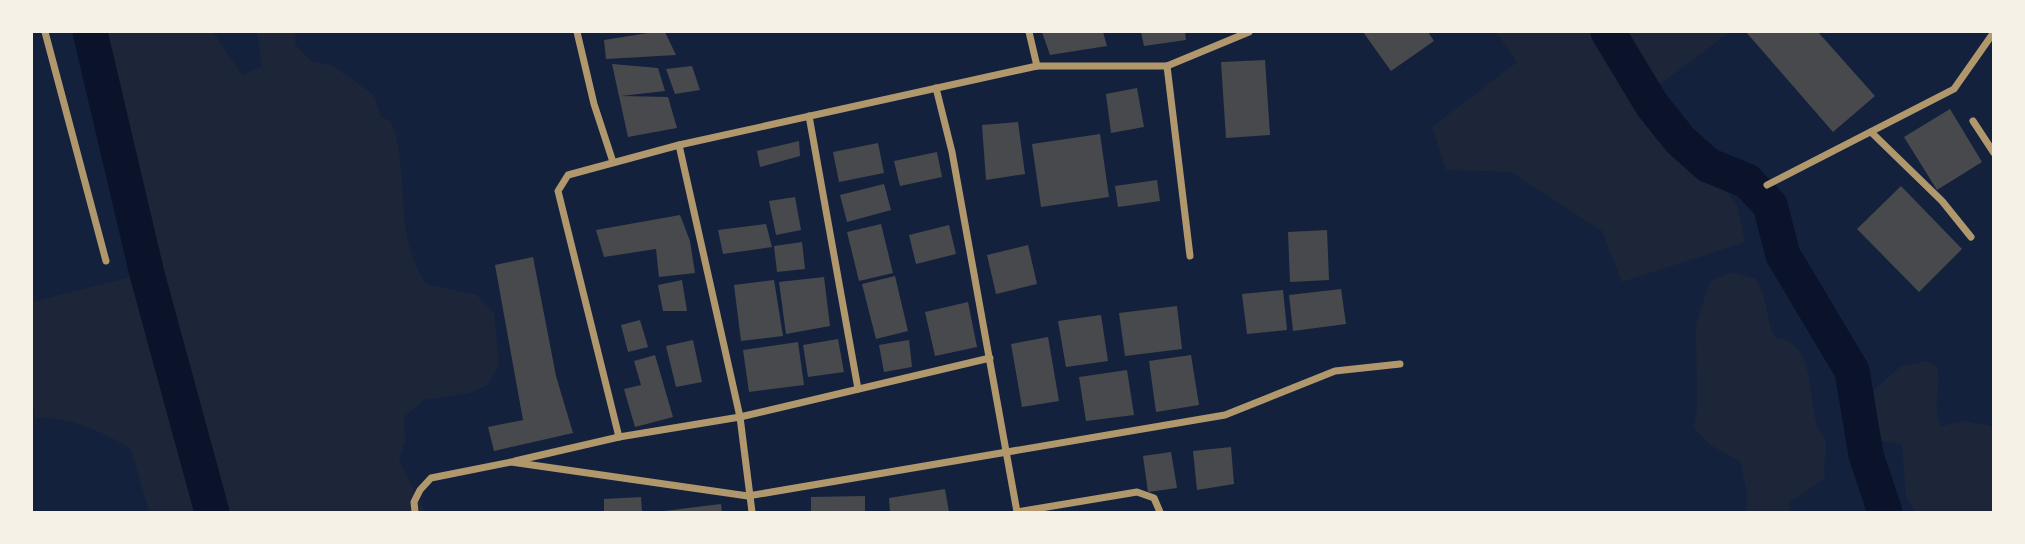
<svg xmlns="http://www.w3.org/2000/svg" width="2025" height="544" viewBox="0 0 2025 544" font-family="Jost,sans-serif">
<rect width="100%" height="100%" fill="#14213d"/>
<g fill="#1d2539">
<path d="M90,32H213L242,75L262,66L257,32H296L295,44L311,61L333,66L374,95L381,117L391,121C412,176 391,232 426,284L477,295L494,313L499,364L488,385L469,393L424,400L404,417L405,441L399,460L425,512H149L131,449C103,432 68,416 35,418L32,389V302L147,273Z"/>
<polygon points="1496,32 1730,32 1648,93 1737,205 1745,242 1622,282 1602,231 1511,172 1446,170 1432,127 1517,62"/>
<path d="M1732,272L1756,279C1770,302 1764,319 1776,338C1817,342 1807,399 1818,427C1821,434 1827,440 1826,447C1825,458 1823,466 1825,478L1789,503V512H1746L1747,492L1740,461L1710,445L1694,428L1697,407L1696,324L1710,281Z"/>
<path d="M1926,361L1937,367C1942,389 1931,406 1941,426L1964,421L1990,426L1993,432V512H1915L1906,496L1902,444L1882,441L1874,435L1870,413L1874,390L1900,367Z"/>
</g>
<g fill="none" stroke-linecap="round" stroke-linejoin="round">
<g stroke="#0b132b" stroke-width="35">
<polyline points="90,32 147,274 212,512"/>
<polyline points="1608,32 1652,105 1680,140 1708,165 1747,181 1770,205 1783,255 1852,371 1866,455 1885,512"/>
</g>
</g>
<g fill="#48494c">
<polygon points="654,32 665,32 676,55 606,59 604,40"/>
<polygon points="1042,32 1103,32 1107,46 1050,55"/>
<polygon points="1141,32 1185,32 1186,40 1144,46"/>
<polygon points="1363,32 1428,32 1434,41 1391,71"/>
<polygon points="1746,32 1818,32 1875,96 1833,132"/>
<polygon points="1265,60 1270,135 1226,138 1221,62"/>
<polygon points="612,64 658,68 665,91 621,96 668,97 677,128 628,137"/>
<polygon points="692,66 700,90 675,94 666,69"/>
<polygon points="1137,88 1144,127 1111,133 1106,94"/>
<polygon points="1950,109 1982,162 1937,190 1904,137"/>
<polygon points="1018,122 1025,174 986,180 982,125"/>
<polygon points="1100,134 1109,197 1041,207 1032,144"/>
<polygon points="799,141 800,156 760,167 757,151"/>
<polygon points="878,143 884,173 839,182 833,152"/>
<polygon points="937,152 942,177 900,186 894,161"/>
<polygon points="1157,180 1160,201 1118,207 1115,186"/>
<polygon points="884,184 891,210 847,222 840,195"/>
<polygon points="1901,186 1962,249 1919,292 1857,229"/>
<polygon points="795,197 801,230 776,235 769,201"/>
<polygon points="680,215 690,241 695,273 659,277 656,249 604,257 596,230"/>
<polygon points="766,224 772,247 723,254 718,230"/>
<polygon points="881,224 893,273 859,281 847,232"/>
<polygon points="949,225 956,254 916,264 909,235"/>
<polygon points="1327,230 1329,280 1290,282 1288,232"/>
<polygon points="802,242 805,269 777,272 774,246"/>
<polygon points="1028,245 1037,284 996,294 987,255"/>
<polygon points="533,257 556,376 573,433 494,451 488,427 523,420 495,265"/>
<polygon points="895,276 908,331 876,339 862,284"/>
<polygon points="824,277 830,326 786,334 779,282"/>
<polygon points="682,280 687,311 663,311 658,285"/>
<polygon points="774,280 783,336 741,341 734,285"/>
<polygon points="1341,289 1346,324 1293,331 1289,295"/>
<polygon points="1283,290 1287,330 1247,334 1242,294"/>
<polygon points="968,302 977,347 935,356 925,312"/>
<polygon points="1177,306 1182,349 1125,356 1119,313"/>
<polygon points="1101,315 1108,361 1066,367 1058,321"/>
<polygon points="640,320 648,347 628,352 621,325"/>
<polygon points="1048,337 1059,401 1022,407 1011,344"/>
<polygon points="838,339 844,372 808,377 803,345"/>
<polygon points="693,340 702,382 676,387 666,346"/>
<polygon points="909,340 912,367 884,372 879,345"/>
<polygon points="798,342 804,385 749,392 743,350"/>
<polygon points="655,355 673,417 635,427 624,389 641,385 634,361"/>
<polygon points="1191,355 1199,405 1156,412 1149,361"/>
<polygon points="1127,370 1134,415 1086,421 1079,377"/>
<polygon points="1231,447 1234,484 1197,490 1193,451"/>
<polygon points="1171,452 1177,488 1148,492 1143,456"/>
<polygon points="945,489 949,512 890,512 889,498"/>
<polygon points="865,496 865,512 811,512 811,497"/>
<polygon points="641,497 642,512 604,512 604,499"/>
<polygon points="721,504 722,512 664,512 664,511"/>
</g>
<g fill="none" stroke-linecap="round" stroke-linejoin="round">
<g stroke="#b1986c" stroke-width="7">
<polyline points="45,32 106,261"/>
<polyline points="577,32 594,104 613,162"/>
<polyline points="1029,32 1037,66"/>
<polyline points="1167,66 1190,256"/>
<polyline points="936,88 952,152 1017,512"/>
<polyline points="809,116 858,389"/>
<polyline points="1973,121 1994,153"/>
<polyline points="1871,132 1942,201 1971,237"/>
<polyline points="679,145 740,417 752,512"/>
<polyline points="1767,185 1954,89 1994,32"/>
<polyline points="619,437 558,191 568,175 679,145 1037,66 1167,66 1249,32"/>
<polyline points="515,461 619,437 740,417 990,358"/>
<polyline points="415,512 414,502 420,490 431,478 511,462 748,496 1225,415 1335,371 1400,364"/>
<polyline points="1017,512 1137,492 1154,498 1160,512"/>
</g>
</g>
<rect width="2025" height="544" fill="none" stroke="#f6f1e7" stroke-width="66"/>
</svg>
